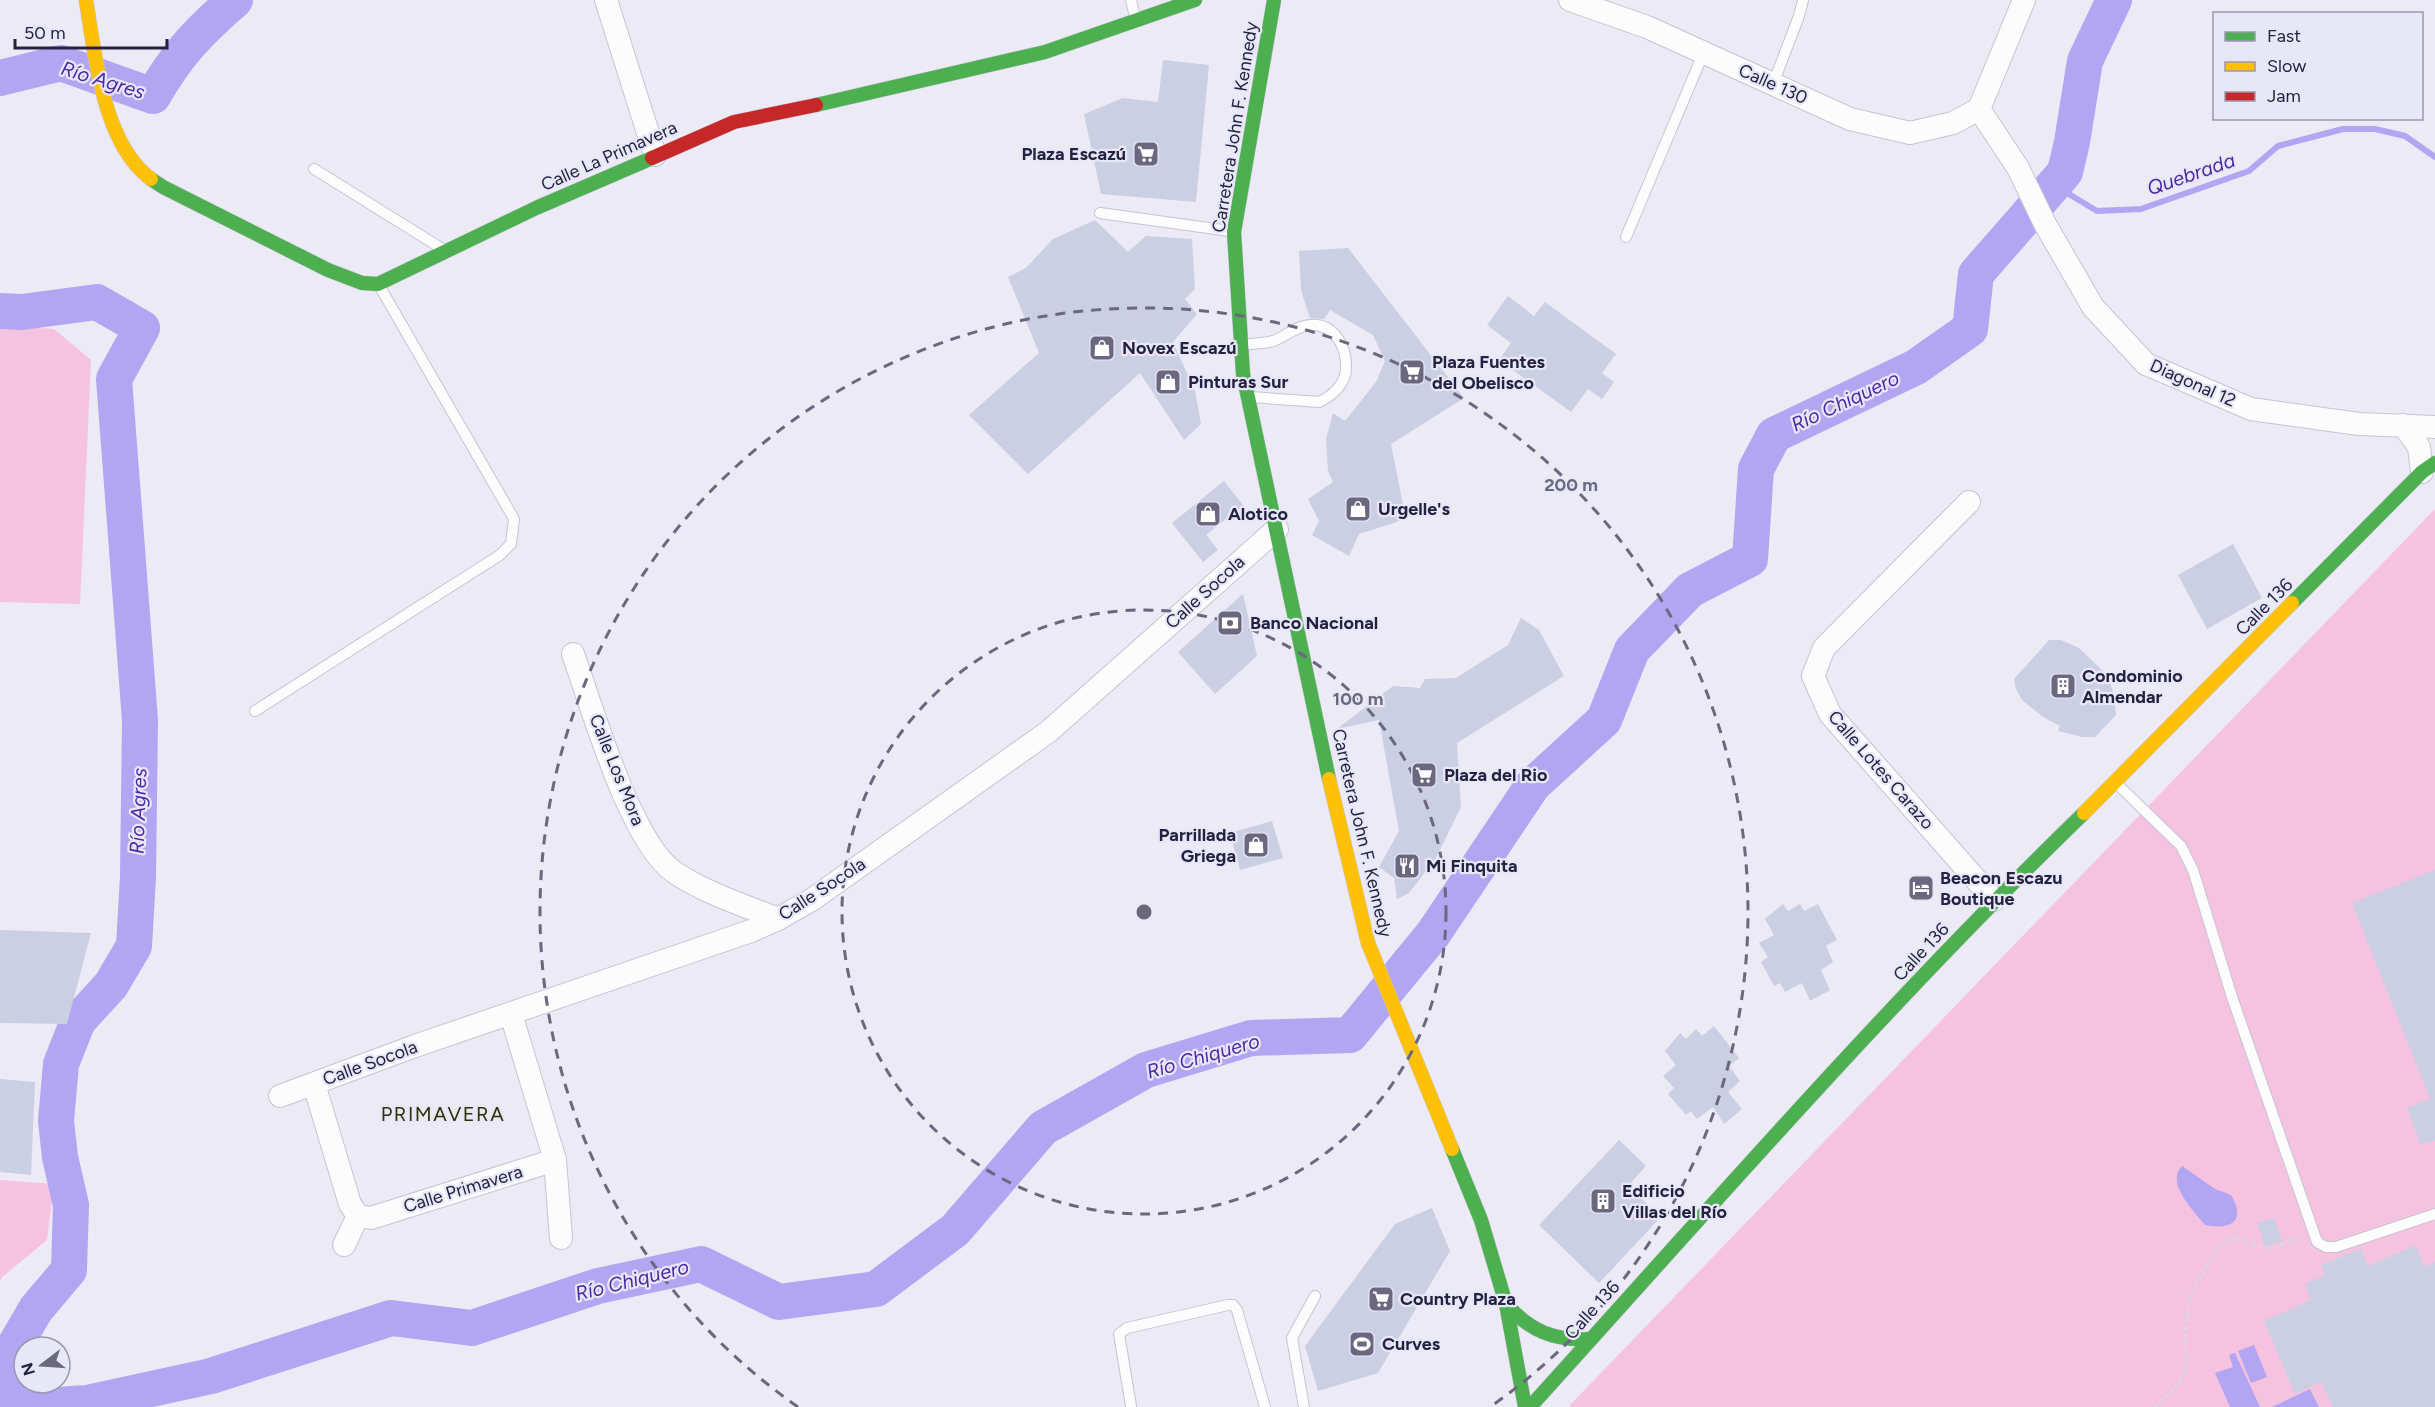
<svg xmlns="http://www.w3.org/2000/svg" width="2435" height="1407" viewBox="0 0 2435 1407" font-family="Figtree,sans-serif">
<rect width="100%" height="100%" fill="#eceaf4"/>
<g fill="#f5c2df">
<polygon points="0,325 54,329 91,360 80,604 0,602"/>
<polygon points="2435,509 2435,1407 1570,1407 1570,1405"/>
<polygon points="0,1180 54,1184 47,1240 2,1277 0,1282"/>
</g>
<g fill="#b2a5f2">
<path d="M2182,1166L2215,1189L2231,1195C2247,1222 2230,1230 2205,1225C2194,1211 2165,1183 2182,1166Z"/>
<polygon points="2254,1345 2267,1377 2251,1383 2238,1351"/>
<polygon points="2234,1353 2235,1353 2260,1407 2230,1407 2215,1373 2233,1367 2229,1355"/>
<polygon points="2310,1389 2319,1407 2272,1407"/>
</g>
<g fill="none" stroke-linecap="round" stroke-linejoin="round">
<polyline stroke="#b2a5f2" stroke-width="6" points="2054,185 2097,211 2141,209 2249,171 2278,146 2343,129 2375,129 2405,136 2435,157"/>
<g stroke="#b2a5f2" stroke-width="36">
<path d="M0,78L61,63L153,96C177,54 199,31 235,0"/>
<polyline points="0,311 22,312 97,302 142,328 114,379 140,720 138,877 134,946 111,985 78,1021 61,1064 56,1121 60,1157 71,1205 69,1270 36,1309 7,1359 18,1407"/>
<polyline points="29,1407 87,1403 211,1376 391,1318 472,1328 598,1286 701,1264 779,1302 876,1289 955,1230 1043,1128 1146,1070 1251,1038 1350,1035 1433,934 1533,785 1604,720 1632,650 1690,590 1750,559 1756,469 1774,435 1916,367 1970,329 1976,274 2065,172 2072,142 2085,61 2114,0"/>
</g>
</g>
<g fill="#cbcfe3">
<polygon points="1163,60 1209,65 1196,202 1101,194 1084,114 1123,98 1158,102"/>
<polygon points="1095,220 1128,252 1146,236 1192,239 1195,289 1185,299 1197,314 1173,342 1195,391 1201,424 1184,440 1140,373 1028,474 969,415 1039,353 1008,277 1026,268 1053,239"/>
<polygon points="1348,248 1464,398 1391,444 1406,519 1359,534 1349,556 1312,535 1319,521 1308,499 1333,482 1328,471 1326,439 1333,413 1345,421 1376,382 1385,361 1373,335 1330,310 1324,319 1310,318 1301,290 1299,251"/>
<polygon points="1508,296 1534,316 1545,302 1616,354 1602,373 1614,382 1602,399 1588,389 1571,412 1499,360 1511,343 1487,325"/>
<polygon points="1224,481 1243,505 1206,535 1218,550 1203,562 1172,523"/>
<polygon points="2233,544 2262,598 2207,629 2178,575"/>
<polygon points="1243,594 1257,656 1215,694 1178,652"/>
<polygon points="1521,618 1539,630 1564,676 1457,743 1461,807 1436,858 1409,893 1397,899 1394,878 1379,867 1399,831 1379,720 1337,729 1393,686 1420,688 1425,679 1456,678 1508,645"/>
<polygon points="2049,640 2061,640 2079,648 2105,673 2110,682 2114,695 2116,715 2095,737 2082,737 2058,731 2060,726 2043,717 2022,700 2016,689 2014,679"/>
<polygon points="1272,821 1283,858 1240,870 1230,833"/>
<polygon points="2435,870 2435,1140 2421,1145 2407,1108 2430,1099 2352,903"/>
<polygon points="1783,904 1788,911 1800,904 1804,911 1818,904 1837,940 1826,946 1833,962 1821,970 1830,990 1810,1001 1802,983 1785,992 1780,983 1774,986 1761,962 1768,957 1759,943 1774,935 1765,919"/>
<polygon points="0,930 91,933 67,1024 0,1023"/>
<polygon points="1714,1026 1739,1058 1729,1066 1740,1081 1728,1092 1742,1109 1724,1124 1713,1107 1697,1119 1691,1111 1686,1115 1668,1094 1674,1088 1663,1076 1676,1065 1665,1051 1680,1033 1686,1039 1696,1029 1702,1036"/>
<polygon points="0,1079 35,1082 31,1175 0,1172"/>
<polygon points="1619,1140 1646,1166 1628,1186 1661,1217 1599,1283 1539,1225"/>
<polygon points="1432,1208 1450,1251 1378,1373 1318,1391 1305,1346 1395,1224"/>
<polygon points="2274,1218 2282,1241 2265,1246 2257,1223"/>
<polygon points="2416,1245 2424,1267 2435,1262 2435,1407 2333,1407 2321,1382 2295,1394 2264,1321 2311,1300 2305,1284 2325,1275 2321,1265 2361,1249 2368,1266"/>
</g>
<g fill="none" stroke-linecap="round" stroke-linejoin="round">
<g stroke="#c6c3d6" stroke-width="12">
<g id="lane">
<polyline points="1131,0 1135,17"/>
<polyline points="1773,84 1799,16 1803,0"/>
<polyline points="314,169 441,248"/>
<polyline points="1100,213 1230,231"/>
<polyline points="1626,237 1703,54"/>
<path d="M1244,345C1254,343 1266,344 1276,340C1287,335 1297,326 1310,325C1334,323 1347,347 1346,368C1346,384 1332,396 1319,402L1251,397"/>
<polyline points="255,711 500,555 511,544 514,519 380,287"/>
<polyline points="2117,784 2181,846 2193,870 2232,997 2317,1242 2326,1247 2336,1247 2435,1214"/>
<polyline points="1131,1406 1119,1334 1127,1328 1228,1305 1233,1305 1237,1310 1265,1407"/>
<polyline points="1304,1407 1292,1338 1315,1296"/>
</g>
</g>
<g stroke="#c6c3d6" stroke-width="24">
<g id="street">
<polyline points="606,0 655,155"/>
<polyline points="1570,0 1647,27 1850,119 1910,133 1953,123 1979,109"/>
<polyline points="1979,109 2018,168 2045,224 2093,307 2146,364 2251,409 2359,424 2435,427"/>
<polyline points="1979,109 2024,0"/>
<polyline points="2403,425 2419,447 2422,472"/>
<polyline points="1969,502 1824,648 1813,676 1830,714 1994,900"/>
<path d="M573,654C592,707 630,841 674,872C705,893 743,905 778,919"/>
<polyline points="314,1084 350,1204 358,1216 371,1218 555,1160 511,1014"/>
<polyline points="280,1096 415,1046 751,931 778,919 813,899 1048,732 1277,529"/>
<polyline points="555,1160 561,1238"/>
<polyline points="344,1245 358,1216"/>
</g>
</g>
<g stroke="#c6c3d6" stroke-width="15">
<g id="fast">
<polyline points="1274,0 1234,232 1243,374 1329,779"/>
<polyline points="816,105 1045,52 1195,0"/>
<polyline points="151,179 163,187 328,270 362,283 378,284 536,208 652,158"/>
<polyline points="2292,603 2422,472 2435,463"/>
<polyline points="1452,1149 1481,1220 1506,1304 1525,1407"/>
<path d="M1506,1304C1530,1331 1554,1341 1590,1339"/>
<path d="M1530,1407C1712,1206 1890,1001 2084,813"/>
</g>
</g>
<g stroke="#c6c3d6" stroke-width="15">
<g id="slow">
<path d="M86,0C95,55 103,144 151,179"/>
<polyline points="1329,779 1368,943 1452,1149"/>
<polyline points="2084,813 2292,603"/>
</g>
</g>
<g stroke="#c6c3d6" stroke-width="15">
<polyline id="jam" points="652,158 734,122 816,105"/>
</g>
<polyline stroke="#d9d9dd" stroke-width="4" stroke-dasharray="3 4.5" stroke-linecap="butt" points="2154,1407 2175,1389 2183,1376 2187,1361 2185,1340 2189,1296 2217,1250 2223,1243 2236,1238 2264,1248 2276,1247 2302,1236"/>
<use href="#lane" stroke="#fcfcfd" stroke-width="10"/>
<use href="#street" stroke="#fcfcfd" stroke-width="22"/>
<use href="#fast" stroke="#4caf50" stroke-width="14"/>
<use href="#slow" stroke="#ffc107" stroke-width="14"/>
<use href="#jam" stroke="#c62828" stroke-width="14"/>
</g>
<g fill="none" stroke="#6b677f" stroke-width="3" stroke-dasharray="10 8">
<circle cx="1144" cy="912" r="302"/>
<path d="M798 1407A604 604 0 1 1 1490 1407"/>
</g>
<defs>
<g id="supermarket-square" transform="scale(1.35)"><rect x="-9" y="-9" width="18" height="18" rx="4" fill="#6b677f" stroke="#e8e7f7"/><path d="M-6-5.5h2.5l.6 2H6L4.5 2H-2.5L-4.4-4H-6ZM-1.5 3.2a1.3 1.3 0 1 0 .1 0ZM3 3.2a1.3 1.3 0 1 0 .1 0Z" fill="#fff"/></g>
<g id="shop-square" transform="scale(1.35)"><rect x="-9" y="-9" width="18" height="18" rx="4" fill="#6b677f" stroke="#e8e7f7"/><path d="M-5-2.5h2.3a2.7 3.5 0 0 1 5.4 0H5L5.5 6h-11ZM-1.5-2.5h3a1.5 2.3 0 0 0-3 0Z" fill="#fff"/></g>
<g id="bank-square" transform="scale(1.35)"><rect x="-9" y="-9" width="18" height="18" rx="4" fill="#6b677f" stroke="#e8e7f7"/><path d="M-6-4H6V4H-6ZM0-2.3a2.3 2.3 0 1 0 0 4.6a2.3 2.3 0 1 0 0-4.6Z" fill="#fff"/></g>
<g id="building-square" transform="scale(1.35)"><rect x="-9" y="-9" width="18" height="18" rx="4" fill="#6b677f" stroke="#e8e7f7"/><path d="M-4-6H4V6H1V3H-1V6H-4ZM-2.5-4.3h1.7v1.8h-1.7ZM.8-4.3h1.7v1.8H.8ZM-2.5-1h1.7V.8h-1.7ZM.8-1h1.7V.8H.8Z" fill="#fff"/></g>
<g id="restaurant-square" transform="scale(1.35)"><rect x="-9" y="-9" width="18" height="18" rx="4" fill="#6b677f" stroke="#e8e7f7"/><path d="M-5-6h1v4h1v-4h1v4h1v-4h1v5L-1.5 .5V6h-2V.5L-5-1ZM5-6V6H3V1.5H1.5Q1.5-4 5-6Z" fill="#fff"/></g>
<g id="hotel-square" transform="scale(1.35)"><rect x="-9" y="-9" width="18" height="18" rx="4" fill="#6b677f" stroke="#e8e7f7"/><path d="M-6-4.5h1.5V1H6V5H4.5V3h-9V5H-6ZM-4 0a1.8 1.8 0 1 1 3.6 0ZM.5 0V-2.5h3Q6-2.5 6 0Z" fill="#fff"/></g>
<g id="stadium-square" transform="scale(1.35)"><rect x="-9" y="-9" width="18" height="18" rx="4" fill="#6b677f" stroke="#e8e7f7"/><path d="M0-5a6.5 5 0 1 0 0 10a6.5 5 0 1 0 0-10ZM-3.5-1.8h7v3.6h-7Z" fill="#fff"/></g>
</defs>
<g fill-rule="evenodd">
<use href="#supermarket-square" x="1146" y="154"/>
<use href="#shop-square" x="1102" y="348"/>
<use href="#supermarket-square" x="1412" y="372"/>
<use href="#shop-square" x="1168" y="382"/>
<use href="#shop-square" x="1358" y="509"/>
<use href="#shop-square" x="1208" y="514"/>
<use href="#bank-square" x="1230" y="623"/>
<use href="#building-square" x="2063" y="686"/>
<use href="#supermarket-square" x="1424" y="775"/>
<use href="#shop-square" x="1256" y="845"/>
<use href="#restaurant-square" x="1407" y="866"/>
<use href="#hotel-square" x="1921" y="888"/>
<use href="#building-square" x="1603" y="1201"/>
<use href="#supermarket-square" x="1381" y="1299"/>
<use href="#stadium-square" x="1362" y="1344"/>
</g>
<g text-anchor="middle" stroke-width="4.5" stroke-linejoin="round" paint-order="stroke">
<g font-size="18" fill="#262140" stroke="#e8e7f7">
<text transform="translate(1773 84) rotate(24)" y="6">Calle 130</text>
<text transform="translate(1235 127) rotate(-81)" y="6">Carretera John F. Kennedy</text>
<text transform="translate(609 156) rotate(-24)" y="6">Calle La Primavera</text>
<text transform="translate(2193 383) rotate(24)" y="6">Diagonal 12</text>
<text transform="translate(1205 592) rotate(-42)" y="6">Calle Socola</text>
<text transform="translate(2264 607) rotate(-45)" y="6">Calle 136</text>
<text transform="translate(617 770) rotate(68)" y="6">Calle Los Mora</text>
<text transform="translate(1881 770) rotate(49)" y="6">Calle Lotes Carazo</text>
<text transform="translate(1362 833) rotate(77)" y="6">Carretera John F. Kennedy</text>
<text transform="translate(822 889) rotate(-33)" y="6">Calle Socola</text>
<text transform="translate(1921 952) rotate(-47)" y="6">Calle 136</text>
<text transform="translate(370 1063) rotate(-20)" y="6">Calle Socola</text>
<text transform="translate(463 1189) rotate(-17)" y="6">Calle Primavera</text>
<text transform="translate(1592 1310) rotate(-48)" y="6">Calle 136</text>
</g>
<g font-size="18" font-weight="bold" fill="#262140" stroke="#e8e7f7" text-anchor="start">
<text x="1126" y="160" text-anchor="end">Plaza Escazú</text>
<text x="1122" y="354">Novex Escazú</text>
<text x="1432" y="368">Plaza Fuentes<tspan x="1432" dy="21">del Obelisco</tspan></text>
<text x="1188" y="388">Pinturas Sur</text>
<text x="1378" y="515">Urgelle's</text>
<text x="1228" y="520">Alotico</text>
<text x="1250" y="629">Banco Nacional</text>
<text x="2082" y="682">Condominio<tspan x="2082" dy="21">Almendar</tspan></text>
<text x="1444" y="781">Plaza del Rio</text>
<text x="1236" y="841" text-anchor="end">Parrillada<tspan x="1236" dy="21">Griega</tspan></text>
<text x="1426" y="872">Mi Finquita</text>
<text x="1940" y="884">Beacon Escazu<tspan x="1940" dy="21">Boutique</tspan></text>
<text x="1622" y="1197">Edificio<tspan x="1622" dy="21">Villas del Río</tspan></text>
<text x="1400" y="1305">Country Plaza</text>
<text x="1382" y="1350">Curves</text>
</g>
<g font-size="20" font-style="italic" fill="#4e29a3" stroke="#e8e7f7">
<text transform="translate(103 80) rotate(17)" y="7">Río Agres</text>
<text transform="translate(2191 174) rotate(-19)" y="7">Quebrada</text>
<text transform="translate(1845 401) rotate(-25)" y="7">Río Chiquero</text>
<text transform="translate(138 811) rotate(-88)" y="7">Río Agres</text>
<text transform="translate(1203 1056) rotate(-16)" y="7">Río Chiquero</text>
<text transform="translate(632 1280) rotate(-14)" y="7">Río Chiquero</text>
</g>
<g font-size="20" letter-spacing="1.5" fill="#303006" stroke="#e8e7f7">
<text x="443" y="1121">PRIMAVERA</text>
</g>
</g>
<circle cx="1144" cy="912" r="9" fill="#6b677f" stroke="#e8e7f7" stroke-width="3"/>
<g font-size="18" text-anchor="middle" font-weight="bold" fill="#6b677f" stroke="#e8e7f7" stroke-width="4.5" stroke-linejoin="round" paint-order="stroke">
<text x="1571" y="491">200 m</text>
<text x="1358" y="705">100 m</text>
</g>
<rect x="2213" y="12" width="210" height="108" fill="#e8e7f7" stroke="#9a98ae" stroke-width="1.5"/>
<rect x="2225" y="32" width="30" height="9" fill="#4caf50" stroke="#9a98ae" stroke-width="1.5"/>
<text x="2267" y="42" font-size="18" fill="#262140">Fast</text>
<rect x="2225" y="62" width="30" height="9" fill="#ffc107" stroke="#9a98ae" stroke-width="1.5"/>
<text x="2267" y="72" font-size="18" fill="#262140">Slow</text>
<rect x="2225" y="92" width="30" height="9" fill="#c62828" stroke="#9a98ae" stroke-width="1.5"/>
<text x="2267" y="102" font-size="18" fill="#262140">Jam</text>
<g transform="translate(42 1365) rotate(253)"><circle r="28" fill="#e8e7f7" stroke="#9a98ae" stroke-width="1.5"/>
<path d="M0-4.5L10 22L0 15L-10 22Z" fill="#6b677f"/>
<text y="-9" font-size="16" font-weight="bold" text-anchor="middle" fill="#262140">N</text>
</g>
<path d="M15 39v9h152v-9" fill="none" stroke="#262140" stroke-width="3"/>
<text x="24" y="39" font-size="18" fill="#262140" stroke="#e8e7f7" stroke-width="4.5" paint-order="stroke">50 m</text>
</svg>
